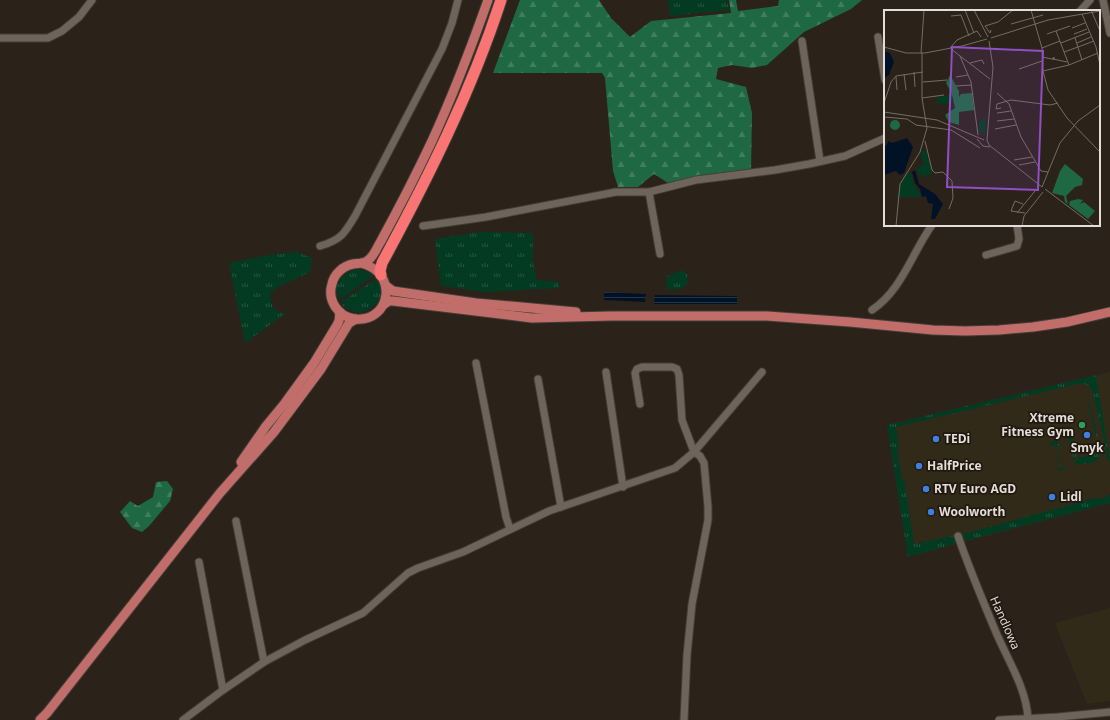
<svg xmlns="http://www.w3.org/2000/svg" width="1110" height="720" viewBox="0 0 1110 720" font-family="'Open Sans',sans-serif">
<defs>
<pattern id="grass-tufts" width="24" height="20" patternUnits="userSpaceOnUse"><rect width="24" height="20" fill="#023b22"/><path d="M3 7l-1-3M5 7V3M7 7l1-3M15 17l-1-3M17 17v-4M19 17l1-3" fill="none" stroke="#275741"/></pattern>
<pattern id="forest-firs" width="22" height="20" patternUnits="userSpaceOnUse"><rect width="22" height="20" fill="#1e6944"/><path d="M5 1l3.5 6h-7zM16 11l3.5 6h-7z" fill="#3f7e5e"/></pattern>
<pattern id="water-rules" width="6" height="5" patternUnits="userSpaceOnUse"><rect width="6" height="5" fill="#021226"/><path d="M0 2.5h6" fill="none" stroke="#273445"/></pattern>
</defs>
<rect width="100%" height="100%" fill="#2b2219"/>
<g fill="#322a19">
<polygon points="1110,372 1110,503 908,557 887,425"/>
<polygon points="1110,608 1110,701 1087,704 1055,623"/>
</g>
<g fill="url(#grass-tufts)">
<polygon points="668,0 727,0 729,10 670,16"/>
<polygon points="479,232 533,233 533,263 537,280 559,282 559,288 486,292 441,286 435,239"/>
<polygon points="297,252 312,258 310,272 278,287 270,294 272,305 275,310 286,313 245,343 229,263 269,255"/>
<path d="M358,269L367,271L373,275L372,277L342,298L339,299C331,285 344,271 358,269Z"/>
<path d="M682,270L687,274L688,283C681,291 675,290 666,289L667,276Z"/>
<path d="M376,279C394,296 363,326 342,305V301Z"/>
<polygon points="1096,375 1110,461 1107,460 1104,440 1092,391 1089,386 1082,383 896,427 899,448 897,449 902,479 904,479 914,544 952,536 955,538 958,543 908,557 887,425"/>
<polygon points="1088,402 1089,402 1098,437 1096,438"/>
<polygon points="1070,427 1077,456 1074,461 1067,434 1063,435 1062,431"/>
<polygon points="1096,440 1098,440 1100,451 1098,459 1092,463 1074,465 1078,458 1099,453"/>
<polygon points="1056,441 1058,442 1060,445 1056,447 1061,468 1066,467 1064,469 1058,471 1056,470 1060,468 1055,445 1050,446 1051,442"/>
<polygon points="1110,494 1110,503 965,541 963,534 1098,497 1099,499 1107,497 1107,495"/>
</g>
<g fill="url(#forest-firs)">
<polygon points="520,0 599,0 611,18 630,37 651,21 731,13 729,0 736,0 738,11 778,6 779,0 862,0 851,9 804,32 767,65 752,68 732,65 718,68 716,79 746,87 752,113 751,173 668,183 654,174 638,187 618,187 613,171 605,78 602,73 493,73"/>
<polygon points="167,481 173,489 170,501 149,526 142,532 132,528 120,512 130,501 138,506 153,497 156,482"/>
</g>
<g fill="url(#water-rules)">
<polygon points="604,292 646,294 645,302 604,300"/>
<polygon points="655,295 737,296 737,304 654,304"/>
</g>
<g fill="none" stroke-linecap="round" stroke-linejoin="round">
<g stroke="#453d38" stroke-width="9">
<g id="minor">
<polyline points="1103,0 1110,33"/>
<polyline points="1080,11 1090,0"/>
<polyline points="878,37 885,80"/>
<polyline points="0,38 48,38 62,31 79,17 92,0"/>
<polyline points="802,41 820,161"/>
<polyline points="649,192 660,254"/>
<polyline points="423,226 486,217 616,192 649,192 696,180 775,170 809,164 845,156 885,138"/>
<path d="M320,246C341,240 345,233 355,216L442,49L452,23L458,0"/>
<polyline points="986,255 1017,246 1019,239 1017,225"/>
<path d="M872,310C902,290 912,253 932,225"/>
<polyline points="476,363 506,517 510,529"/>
<polyline points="606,372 623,487"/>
<polyline points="538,379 561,507"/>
<polyline points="640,404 635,373 637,369 642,367 672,367 677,369 679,375 682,420 694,452 700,456 704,463 708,507 708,520 692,604 687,655 684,720"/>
<polyline points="236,521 264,662"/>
<path d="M958,536C969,568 982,599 995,630C1007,659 1026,687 1028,718"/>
<polyline points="199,562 223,690"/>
<polyline points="183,720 223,690 264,662 305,640 363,613 408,573 418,568 463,552 549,511 675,468 694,452 762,372"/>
<polyline points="999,720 1058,717 1110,712"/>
</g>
</g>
<g stroke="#453d38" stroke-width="11">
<g id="major">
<path d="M361,263C400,273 390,323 355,319C338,317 327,300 332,284C334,274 343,266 353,264C358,263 363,264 367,261C374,257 377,247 381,241C399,208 416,175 432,141C453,95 471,48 488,0"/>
<polyline points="386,286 393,291 476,303 576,312"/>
<polyline points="383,305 389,301 393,301 532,318 611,316 767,316 850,322 933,330 965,331 999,330 1033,327 1067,322 1110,312"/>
<polyline points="241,462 266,426 285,403 314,363 337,325 339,321 340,312"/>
<polyline points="40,720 47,713 220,493 274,432 321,369 349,323 356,319"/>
</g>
</g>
<g stroke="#453d38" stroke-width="13">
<path id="highway" d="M381,275L380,271L382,263C428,178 471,92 501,0"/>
</g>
<use href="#minor" stroke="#6f645a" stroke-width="7"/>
<use href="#major" stroke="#c16e6a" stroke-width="9"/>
<use href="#highway" stroke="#f87574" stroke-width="11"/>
</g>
<circle fill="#2e9e5b" stroke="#211810" stroke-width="1.5" cx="1082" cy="425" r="4"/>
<g fill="#3f7fe0" stroke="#211810" stroke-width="1.5">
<circle cx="1087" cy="435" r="4"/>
<circle cx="936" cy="439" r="4"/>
<circle cx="919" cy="466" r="4"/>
<circle cx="926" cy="489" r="4"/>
<circle cx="1052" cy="497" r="4"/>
<circle cx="931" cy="512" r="4"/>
</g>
<g text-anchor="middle" stroke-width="3.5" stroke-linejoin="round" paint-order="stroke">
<g font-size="12" font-weight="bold" fill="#e4ddd8" stroke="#211810" text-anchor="start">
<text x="1074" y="422" text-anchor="end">Xtreme<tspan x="1074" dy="14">Fitness Gym</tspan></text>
<text x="944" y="443">TEDi</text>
<text x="1087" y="452" text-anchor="middle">Smyk</text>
<text x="927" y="470">HalfPrice</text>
<text x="934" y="493">RTV Euro AGD</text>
<text x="1060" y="501">Lidl</text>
<text x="939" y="516">Woolworth</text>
</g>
<g font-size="12" fill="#e4ddd8" stroke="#211810">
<text transform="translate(1005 623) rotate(66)" y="4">Handlowa</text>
</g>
</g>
<g transform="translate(884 10)">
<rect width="216" height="216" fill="#2b2219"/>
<path d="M68,85V93L53,94V87ZM102,108L101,123H95V111ZM37,141H42L49,165L42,164L41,169L32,160L40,154L36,144ZM25,162L28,164L29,173L38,187H14L18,171Z" fill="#023b22"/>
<path d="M66,65L75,81V87L77,84L88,83L90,100L75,102V115L65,112L61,105L71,98L68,85L64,86L68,84L62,73ZM6 115a5 5 0 1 1 10 0a5 5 0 1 1-10 0ZM181,154L199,169L198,175L191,177L182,186L184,194L181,192L180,186L168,183L176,161ZM194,189L199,190L196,194L200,192L211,201L204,209L185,195L186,191Z" fill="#1e6944"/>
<path d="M0,41L6,43L10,52L5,65L0,68ZM23,128L29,137L20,163L16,165L12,161L0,165V138L5,131L8,133ZM31,160L35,174L51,184L59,194L51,209H47L49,194L44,193L42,186L38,187L36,179L31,173L28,162Z" fill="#021226"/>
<path fill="none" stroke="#756d65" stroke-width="1" d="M81,0L90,23M90,0L104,27M147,0L158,38L159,61L164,80L183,108L216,142M207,0L216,21M198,4L212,37L216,55M67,6L77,5L85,26M127,14L159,5M188,18L201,13M107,20L106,23L101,16L114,12L129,0M172,21L185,55M163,24L186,16M190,24L203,19M107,28L164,10L216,1M191,28L198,50M105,31L109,57L103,130L105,135L158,177M177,33L205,22M193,33L207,27M0,37L22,43H41L78,36L103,29M194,37L210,31M66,38L73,30L93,21L97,27M158,38L176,31M67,39L106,69M180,42L194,37M37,43L40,0M76,46L87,72L94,125M158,47L168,49H170V47L168,49M169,49L183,52M86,53L98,50L100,54M135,59L158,51M159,61L185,55L214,43M30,62L31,77M20,64L22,80M12,67L13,80M72,67L84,65M39,72L63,70M72,76L87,75M113,83L125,94L137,127L157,161L164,162M38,88L60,85M0,93L7,72L12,66L39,62M117,98L112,99L113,94L127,90L166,95L174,93M0,102L53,110L100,130M113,103L127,101M0,107L23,109L32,115L67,120L96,138M113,111L130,109M111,119L132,115M93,129L99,136L106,137M41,131L48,160L51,163L59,162L68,171L69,188L65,199M130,150L148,147M135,155L151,152M158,177L176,133L194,111L216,95M161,179L210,216M139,194L131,191L127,201L141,203M133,203L151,181M12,216L16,174L36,142L43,118L38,88V43M138,216L140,206L159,182"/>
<path fill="#904fc4" fill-opacity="0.15" stroke="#904fc4" stroke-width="2" d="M68,37L159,41L154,180L63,177Z"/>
<rect width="216" height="216" fill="none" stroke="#e4ddd8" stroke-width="2"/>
</g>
</svg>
